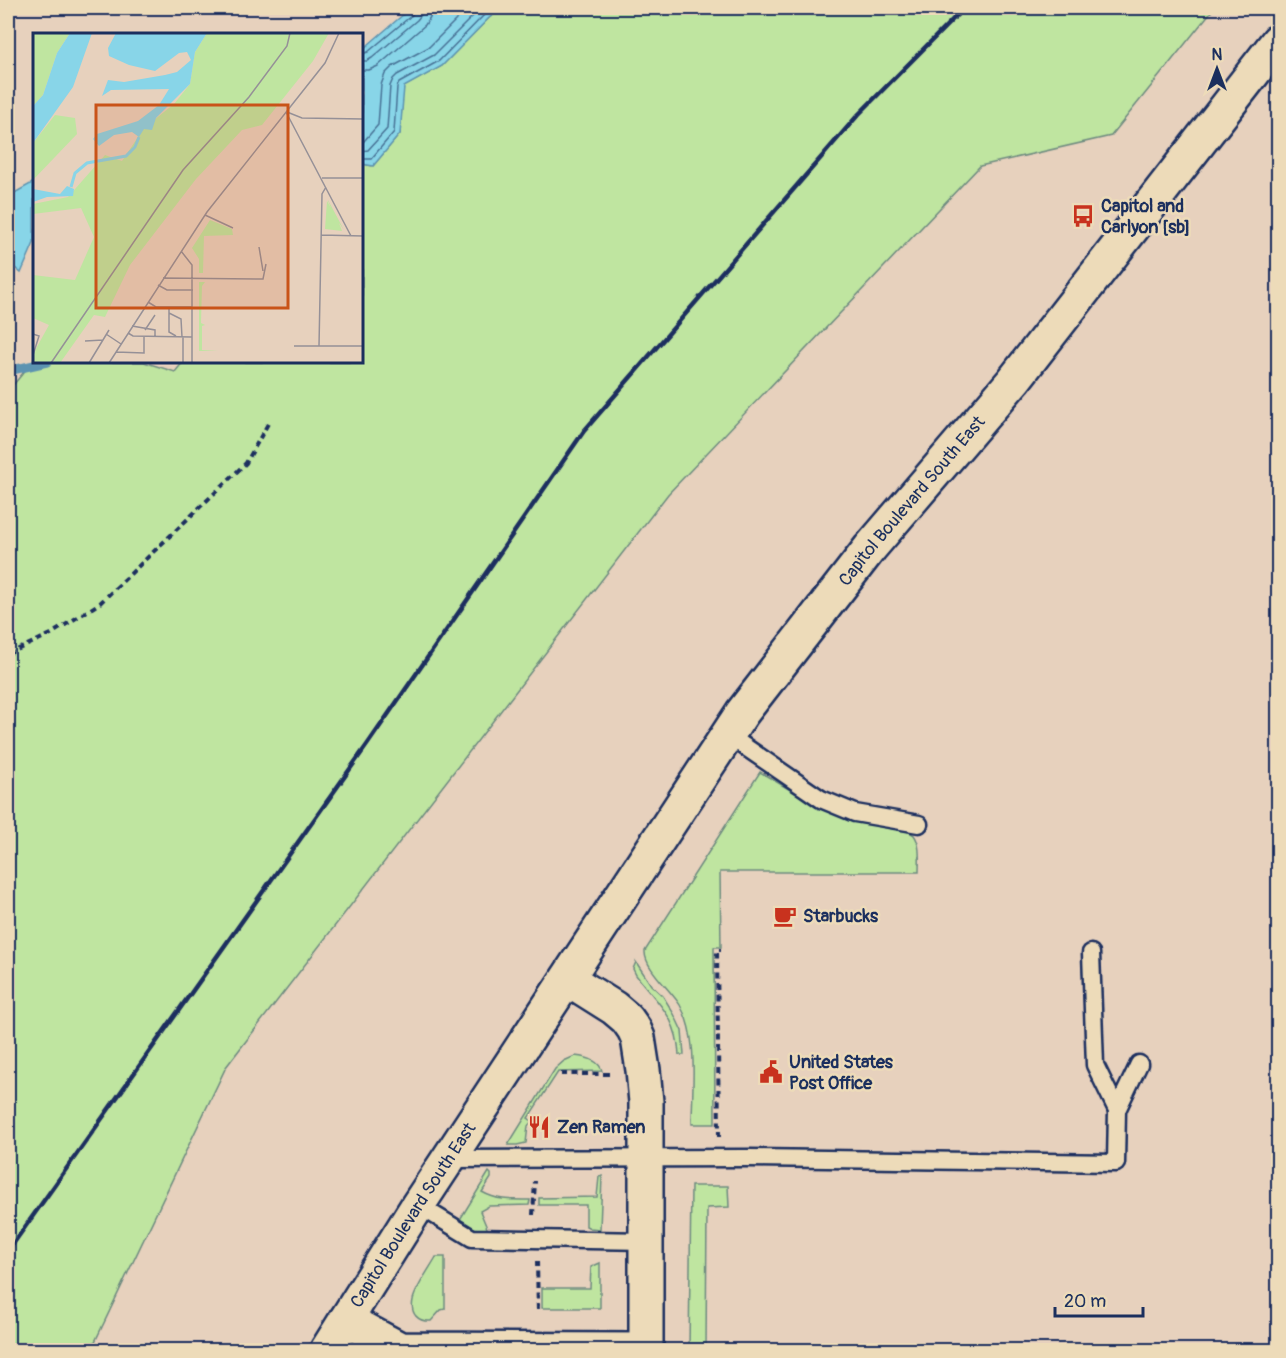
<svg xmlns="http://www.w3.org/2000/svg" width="1286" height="1358" viewBox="0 0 1286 1358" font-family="Pangolin,sans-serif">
<rect width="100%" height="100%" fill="#e7d1bd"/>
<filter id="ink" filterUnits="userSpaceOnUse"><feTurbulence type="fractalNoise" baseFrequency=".0167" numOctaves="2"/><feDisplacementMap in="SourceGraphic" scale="12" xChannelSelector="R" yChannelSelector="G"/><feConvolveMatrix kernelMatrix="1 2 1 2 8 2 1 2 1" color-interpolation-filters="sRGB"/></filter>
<g filter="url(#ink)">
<g fill="#bfe5a0" stroke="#6d8a7f" stroke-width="1.5">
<polygon points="503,8 1214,8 1111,136 980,166 668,494 226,1067 91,1350 8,1350 8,391 34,360 34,362 144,362 175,372 183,362 362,362 362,164 373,166 400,134 403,87 442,66 489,18"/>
<path d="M760,772C791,790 824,813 860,822C871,825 908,828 914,835C921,844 919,861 919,872H720L721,947H714L715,1124H692C692,1086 699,1038 680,1005C671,990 644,968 645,951Z"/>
<path d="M636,962L651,985L663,996L674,1014L682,1031L684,1055H679C677,1016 658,1004 636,975L633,969Z"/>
<path d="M575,1056C586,1057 599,1060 602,1071L558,1072L528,1118L532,1121L528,1126L526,1143L517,1145H508L555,1069L564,1061Z"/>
<path d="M489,1172L491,1174V1178L482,1192C498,1201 512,1200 530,1200L529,1205L489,1206L480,1211L487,1228L485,1230L472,1228L459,1221Z"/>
<polygon points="602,1176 600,1229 590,1228 586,1226 586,1205 539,1205 539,1198 597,1197 599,1177"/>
<polygon points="691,1186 728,1186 729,1207 707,1208 706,1350 689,1350"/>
<path d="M436,1257H445V1309L441,1310L431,1321C418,1322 410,1314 413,1300C415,1289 430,1268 436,1257Z"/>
<polygon points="600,1263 600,1308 542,1308 542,1288 590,1288 591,1267"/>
</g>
<g fill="#88d5e8" stroke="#5c93b1" stroke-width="1.5">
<polygon points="411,8 503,8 489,18 442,66 404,87 400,134 373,166 362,164 362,50"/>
<polygon points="34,182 34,243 21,273 8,262 8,205 9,196"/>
</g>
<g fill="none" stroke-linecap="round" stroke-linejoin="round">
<g stroke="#477195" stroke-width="1.5">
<polyline points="362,54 368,52 412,15 414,11 414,8"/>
<polyline points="362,61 367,61 372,58 417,20 421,15 422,8"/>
<polyline points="362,70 369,70 378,66 425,25 430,17 431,8"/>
<polyline points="362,142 364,141 378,125 381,85 385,74 392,67 429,47 468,8"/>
<polyline points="362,151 368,150 387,129 390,86 393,79 397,75 434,55 481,8"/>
<polyline points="362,159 371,159 394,132 397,87 399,83 439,61 485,14 493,8"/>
</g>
<polyline stroke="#5c93b1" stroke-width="9" points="8,371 47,362"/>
<g stroke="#1b2f5e" stroke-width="21">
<g id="service">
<polyline points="728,735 821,799 855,813 919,824"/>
<polyline points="1091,953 1095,1065 1117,1110"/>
<polyline points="448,1159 749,1158 1116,1163 1117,1110 1139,1064"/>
<polyline points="418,1205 472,1238 647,1241"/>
</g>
</g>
<g stroke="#1b2f5e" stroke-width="38">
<polyline id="minor" points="346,1320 400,1349 646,1350"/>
</g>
<g stroke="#1b2f5e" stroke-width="38">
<g id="secondary">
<polyline points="568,979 614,1008 627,1019 634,1029 638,1038 643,1070 646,1102 646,1350"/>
<path id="s1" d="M327,1350L418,1205L742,713L870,548L1014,380L1278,41"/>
</g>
</g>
<g stroke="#1b2f5e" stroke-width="4" stroke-dasharray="6 4.5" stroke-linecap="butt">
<polyline points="8,654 51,634 100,603 246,463 270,420"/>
<polyline points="561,1074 609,1074"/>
<polyline points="719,1137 717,950 721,950"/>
<polyline points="533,1215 535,1181"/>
<polyline points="537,1261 538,1313"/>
</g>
<use href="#service" stroke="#eddbb9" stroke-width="16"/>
<use href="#minor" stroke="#eddbb9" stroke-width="33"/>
<use href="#secondary" stroke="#eddbb9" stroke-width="33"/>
<polyline stroke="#1b2f5e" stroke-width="4.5" points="8,1251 367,745 584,431 858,115 964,8"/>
</g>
</g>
<defs>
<g id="bus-bare" transform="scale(1.8)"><path d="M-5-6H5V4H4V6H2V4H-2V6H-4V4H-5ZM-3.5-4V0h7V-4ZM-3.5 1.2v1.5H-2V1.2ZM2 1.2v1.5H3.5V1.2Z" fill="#c8321e" stroke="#eddbb9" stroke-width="2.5" paint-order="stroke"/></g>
<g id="cafe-bare" transform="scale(1.8)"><path d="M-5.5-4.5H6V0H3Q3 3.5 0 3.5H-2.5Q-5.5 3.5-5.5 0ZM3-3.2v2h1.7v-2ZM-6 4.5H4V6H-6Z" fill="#c8321e" stroke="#eddbb9" stroke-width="2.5" paint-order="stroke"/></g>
<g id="civic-bare" transform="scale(1.8)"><path d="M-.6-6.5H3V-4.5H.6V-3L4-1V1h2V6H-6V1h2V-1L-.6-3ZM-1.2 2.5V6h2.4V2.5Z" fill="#c8321e" stroke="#eddbb9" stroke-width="2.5" paint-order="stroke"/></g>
<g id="restaurant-bare" transform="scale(1.8)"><path d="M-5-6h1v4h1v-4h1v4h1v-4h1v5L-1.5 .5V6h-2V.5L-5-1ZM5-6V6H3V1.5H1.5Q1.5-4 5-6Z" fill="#c8321e" stroke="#eddbb9" stroke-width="2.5" paint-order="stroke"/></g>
</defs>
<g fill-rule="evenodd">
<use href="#bus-bare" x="1083" y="216"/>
<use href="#cafe-bare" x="785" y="916"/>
<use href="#civic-bare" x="771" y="1072"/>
<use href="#restaurant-bare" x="539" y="1127"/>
</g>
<g text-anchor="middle" stroke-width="5" stroke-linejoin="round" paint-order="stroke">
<g font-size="18" font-weight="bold" fill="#1b2f5e" stroke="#eddbb9" text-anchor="start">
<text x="1101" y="212">Capitol and<tspan x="1101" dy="21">Carlyon [sb]</tspan></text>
<text x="803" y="922">Starbucks</text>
<text x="789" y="1068">United States<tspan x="789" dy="21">Post Office</tspan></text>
<text x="557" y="1133">Zen Ramen</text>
</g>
<g font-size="18" fill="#1b2f5e" stroke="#eddbb9">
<text dy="6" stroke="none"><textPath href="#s1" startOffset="1032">Capitol Boulevard South East</textPath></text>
<text dy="6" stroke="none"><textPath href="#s1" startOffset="160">Capitol Boulevard South East</textPath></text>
</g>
</g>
<g transform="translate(33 33)">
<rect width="330" height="330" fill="#e7d1bd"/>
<path d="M0,0H37L24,20L10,62L0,73ZM174,0H296L280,28L229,92L209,97L163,146L97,232L72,284L61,282L27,330H0V321L16,292L0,285V242L42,247L61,204L48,175L0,181V171L35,164L72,122L89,128L111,95L141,71L157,51L162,19ZM22,82L42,85L44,101L0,147V110ZM295,168V167L311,197L306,190L309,198L292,196L294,168L298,175ZM177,187L199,196L200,202L171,203L170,240H166V226L159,215ZM166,249H172L169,253L168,290L172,292L169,293V317L185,318H166Z" fill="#bfe5a0"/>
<path d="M37,0H59L40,54L0,110V73L10,62L24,20ZM83,0H174L162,19L157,51L123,85L119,97L111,96L106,104L99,99L81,102L66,113L60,106L64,101L105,88L126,72L136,56L78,57L69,63L75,47L91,49L132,42L144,39L158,27L154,19L146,20L122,38L96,32L76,23L75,15ZM34,153L41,156L40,163L14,164L0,169V156L27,161Z" fill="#88d5e8"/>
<path fill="none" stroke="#88d5e8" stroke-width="3" d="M38,154L42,140L54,130L93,123L102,114L106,104"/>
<path fill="none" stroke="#959097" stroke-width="1.5" d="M306,0H330M253,79L318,203M254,79L269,85L330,86M289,145H330M172,182L200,195M288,202L330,203M226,214L230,238M148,218L159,232V330M130,245L230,246L233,231M125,252L134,257H160M115,269L123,274H159M136,274V299L143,303M136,280L148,286L149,304M99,293L122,297V304M112,297L122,282M95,300L100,303L159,304M0,301L6,303L0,322M73,301L88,311M52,308L70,307M261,313H330M286,313L289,161L293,154M83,319L111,320V304M18,330L150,137L216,64L254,13L257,0M56,330L76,297M76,330L174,179L292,30L306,0M150,330V304"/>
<path fill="#c95318" fill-opacity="0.15" stroke="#c95318" stroke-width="3" d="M63,72H255V275H63Z"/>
<rect width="330" height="330" fill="none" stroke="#1b2f5e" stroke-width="3"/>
</g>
<rect width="1286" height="1358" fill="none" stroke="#eddbb9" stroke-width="30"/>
<rect x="15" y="15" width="1256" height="1328" fill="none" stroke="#1b2f5e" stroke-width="2" filter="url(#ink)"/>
<g transform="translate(1217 69)" stroke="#eddbb9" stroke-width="4.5" paint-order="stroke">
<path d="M0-4.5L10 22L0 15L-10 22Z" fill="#1b2f5e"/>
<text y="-9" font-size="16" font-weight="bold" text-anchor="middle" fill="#1b2f5e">N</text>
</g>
<path d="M1055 1307v9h88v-9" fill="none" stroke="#1b2f5e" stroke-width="3"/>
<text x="1064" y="1307" font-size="18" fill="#1b2f5e" stroke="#eddbb9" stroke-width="4.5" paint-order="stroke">20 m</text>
</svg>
